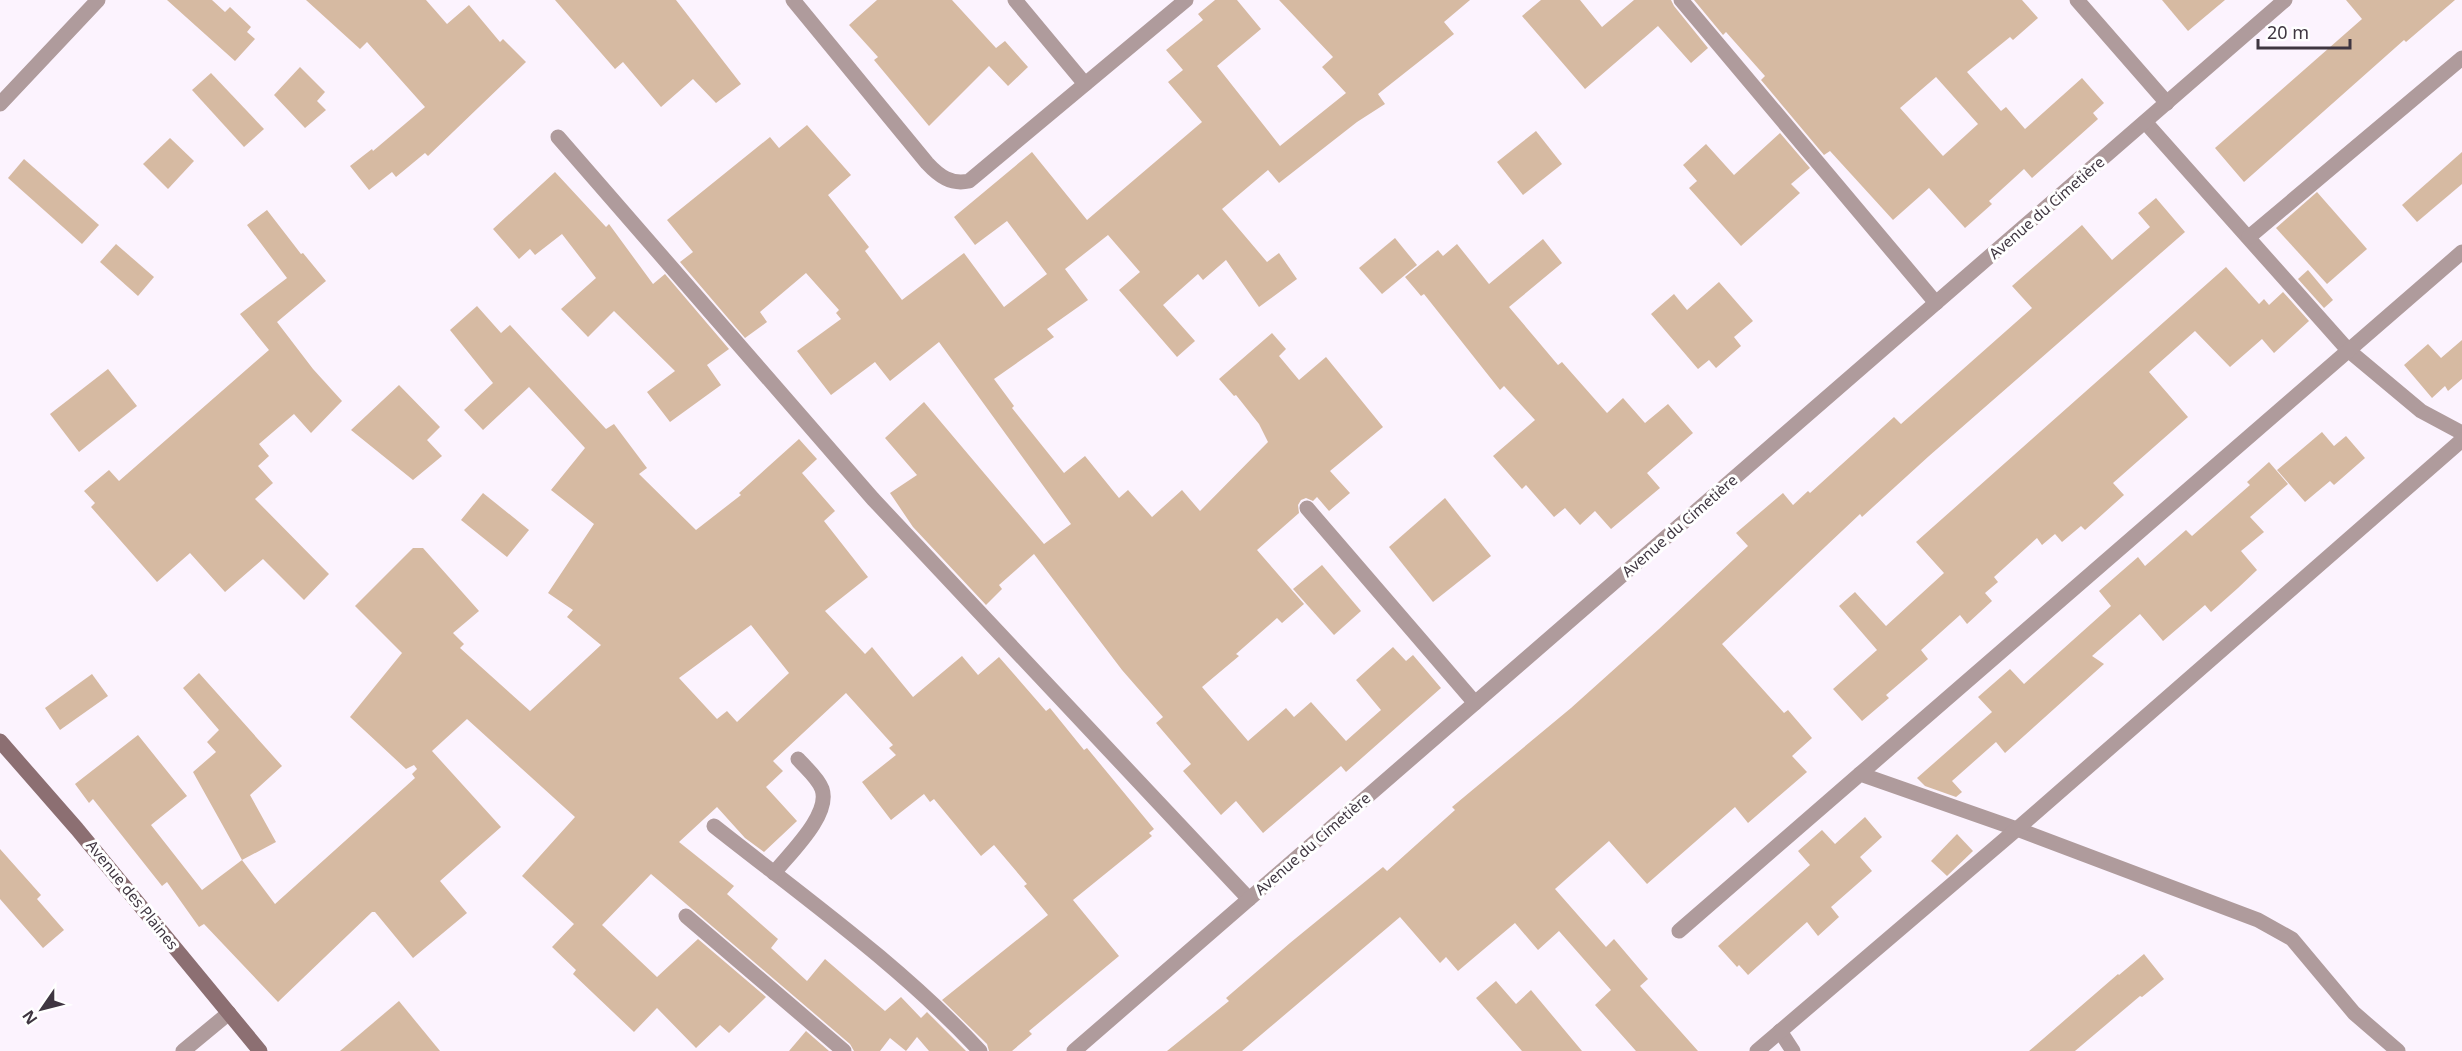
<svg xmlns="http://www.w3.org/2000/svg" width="2462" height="1051" viewBox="0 0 2462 1051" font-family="'Noto Sans',sans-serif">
<rect width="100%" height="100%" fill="#fcf3fe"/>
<g fill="#d6baa2" fill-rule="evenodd">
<polygon points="167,0 212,0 225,12 230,7 251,27 247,32 255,39 235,61"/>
<polygon points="306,0 426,0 447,24 469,5 500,42 503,39 526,62 428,156 425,153 396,177 392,172 369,190 350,166 372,149 373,151 425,107 367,42 360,49"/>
<polygon points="555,0 676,0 741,84 716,103 693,79 661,107 623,62 615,69"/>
<polygon points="877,0 952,0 996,48 1005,41 1028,67 1008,86 989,66 929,126 874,60 878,57 849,25"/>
<polygon points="1215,0 1237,0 1261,29 1217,66 1280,146 1346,93 1322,67 1333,57 1279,0 1470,0 1444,22 1454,34 1378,94 1385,104 1357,122 1279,183 1268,170 1222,209 1267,262 1279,253 1297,279 1259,307 1226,260 1203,280 1198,274 1163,305 1195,341 1177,357 1119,290 1140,272 1108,235 1065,269 1088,300 1047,329 1054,337 994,379 1014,406 1012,408 1064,473 1085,456 1119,498 1128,490 1152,517 1182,490 1200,511 1268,442 1259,424 1236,395 1234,396 1219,379 1272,333 1286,349 1279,356 1299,380 1326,357 1383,427 1330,471 1350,493 1329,511 1317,497 1313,501 1306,498 1301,500 1298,505 1299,513 1257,550 1304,604 1282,623 1277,618 1236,654 1239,656 1202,687 1248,741 1286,708 1294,717 1311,702 1346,741 1381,710 1356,680 1393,647 1406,661 1413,655 1441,688 1346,772 1341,766 1263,833 1236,801 1221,815 1183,771 1191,764 1156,723 1163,717 1122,670 1034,554 999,585 1002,589 986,605 913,527 890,493 917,475 885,438 924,402 1044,544 1071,524 939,342 890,381 875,362 831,395 797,351 841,319 836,313 839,310 806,273 760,312 767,322 745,338 680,262 693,252 667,220 770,137 779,148 807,125 851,175 828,195 869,247 865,251 902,300 964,253 1004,307 1047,274 1007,221 975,245 954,217 1032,152 1087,220 1202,122 1168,82 1183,70 1166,50 1203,20 1198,14"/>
<polygon points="1541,0 1580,0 1602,27 1634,0 1671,0 1674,6 1708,48 1691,63 1658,26 1585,89 1522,16"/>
<path d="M1694,0H2022L2038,18L2013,40L2010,37L1967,72L2001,111L2006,107L2025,129L2082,78L2104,103L2093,113L2098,119L2032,178L2024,169L1989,201L1992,204L1965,228L1929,188L1893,220L1830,151L1824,155L1761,80L1765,76L1726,32L1723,35ZM1936,77L1978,124L1943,156L1900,108Z"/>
<polygon points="2162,0 2225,0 2188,31"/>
<polygon points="2346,0 2455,0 2406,42 2404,40 2244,182 2215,148 2362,19"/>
<polygon points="300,67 325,92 317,101 326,110 305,128 274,95"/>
<polygon points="211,73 264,129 244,147 192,90"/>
<polygon points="1536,131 1562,164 1523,195 1497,162"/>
<polygon points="1780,133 1810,168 1791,184 1800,193 1741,246 1689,188 1697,181 1683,165 1706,144 1734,175"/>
<polygon points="170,138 194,161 168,189 143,164"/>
<polygon points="2462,152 2462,184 2417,222 2402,205"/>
<polygon points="24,159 99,225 82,244 8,178"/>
<polygon points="555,172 606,227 609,224 653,284 665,274 729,349 707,365 721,385 670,422 647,392 675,371 614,311 588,337 561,309 596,278 562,234 535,255 530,249 519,259 493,229"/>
<polygon points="2317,192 2367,249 2327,284 2276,228"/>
<polygon points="2156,198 2185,232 1929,456 1862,517 1860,514 1722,644 1784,713 1788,710 1812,738 1792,756 1807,772 1748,823 1735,807 1647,884 1609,841 1555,889 1606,947 1614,939 1648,979 1640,986 1698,1051 1636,1051 1595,1005 1611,990 1559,931 1538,950 1515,923 1458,971 1446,957 1440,963 1400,917 1242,1051 1167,1051 1229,1001 1226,998 1290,943 1383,867 1387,871 1455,810 1452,807 1571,708 1659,629 1748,546 1736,533 1783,493 1793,505 1808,491 1810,493 1894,417 1901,424 2032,308 2012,286 2082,225 2112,260 2150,227 2138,213"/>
<polygon points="267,210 301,254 303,253 326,281 277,322 313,369 342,401 311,433 294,414 259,444 269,456 258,466 273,483 255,499 329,574 304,600 263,559 225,592 190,553 157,582 91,507 95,503 84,491 109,470 119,481 269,350 240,314 287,278 247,225"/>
<polygon points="1395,238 1417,265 1382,294 1359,268"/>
<polygon points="1543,239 1562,263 1509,307 1558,365 1562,362 1607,413 1623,398 1645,423 1668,404 1693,433 1647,473 1660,488 1611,529 1595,511 1580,525 1565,508 1554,517 1526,485 1522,489 1493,456 1535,420 1504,386 1500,390 1424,294 1421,296 1405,277 1438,250 1443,256 1457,244 1489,284"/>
<polygon points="116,244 154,277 138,296 100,262"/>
<polygon points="2226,267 2259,304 2264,299 2269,305 2283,292 2309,321 2274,353 2262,339 2230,367 2195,331 2149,372 2188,417 2113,483 2124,495 2085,530 2081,526 2062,542 2055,534 2042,545 2037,538 1994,577 1998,582 1985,593 1992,601 1967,624 1960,615 1921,650 1928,659 1886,695 1889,698 1862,721 1833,689 1877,650 1839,606 1855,592 1886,626 1944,573 1916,542"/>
<polygon points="2308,270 2333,300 2324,308 2298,279"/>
<polygon points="1719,282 1753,321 1734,337 1741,346 1716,368 1709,360 1698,369 1651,314 1674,294 1687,310"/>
<path d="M477,306L501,333L510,325L606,429L614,424L647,468L639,474L696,530L741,495L739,493L799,439L817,459L802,473L835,511L824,521L868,577L825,611L865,654L872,647L913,697L962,656L978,675L999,657L1046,711L1050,708L1084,750L1087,748L1154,829L1149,833L1152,836L1073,900L1119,956L1029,1031L1032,1034L1012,1051H989L987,1044L942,1000L1048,915L1024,886L1027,884L994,845L981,856L934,799L930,802L924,794L891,820L862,782L896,755L889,748L893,745L846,693L773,761L783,771L766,787L797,821L764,852L745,838L717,807L679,842L734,886L727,894L778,939L771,948L807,981L825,959L885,1011L901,997L921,1018L927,1012L966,1051H929L917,1037L906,1051L890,1038L880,1051H854L850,1044L651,874L602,925L657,977L698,939L766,997L729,1033L720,1025L696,1048L657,1008L634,1032L573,974L576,970L552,947L574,924L522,876L575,817L467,719L432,751L501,827L440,881L467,913L413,958L375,912H372L278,1002L204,924L199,927L167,882L162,886L93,799L89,803L75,784L138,735L187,796L151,825L202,890L242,860L275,904L415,778L412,774L417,769L414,765L406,769L350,717L402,653L355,606L413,548H423L479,611L453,633L464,644L460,648L530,711L601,645L567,617L573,610L548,593L594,524L551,490L585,448L529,387L483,430L464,410L493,383L450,330ZM751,625L789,673L737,722L727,711L717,719L679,678Z"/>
<polygon points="2462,340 2462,379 2448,391 2445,386 2432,398 2404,365 2428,344 2441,358"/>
<polygon points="108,369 137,406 79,452 50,414"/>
<polygon points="399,385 440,427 427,440 442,456 413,480 351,430"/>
<polygon points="2322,432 2334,446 2346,436 2365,458 2334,485 2330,481 2305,502 2277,470"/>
<polygon points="2269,462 2288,484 2250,517 2264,532 2241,551 2257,570 2238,588 2211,612 2205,605 2163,641 2140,614 2092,656 2104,664 2005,753 1996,742 1952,781 1962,792 1956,797 1925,786 1917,778 1992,712 1978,697 2010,669 2024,684 2111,606 2099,591 2138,557 2145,566 2186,530 2192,536 2250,485 2247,482"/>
<polygon points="483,493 529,530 507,557 461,520"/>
<polygon points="1445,498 1491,556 1433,602 1389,547"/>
<polygon points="1322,565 1361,611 1334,635 1293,589"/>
<polygon points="199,673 282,766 250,795 276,842 242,860 193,772 216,752 207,742 219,730 183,688"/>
<polygon points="92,674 108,696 60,730 45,708"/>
<polygon points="1865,817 1882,837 1860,857 1872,871 1831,907 1839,917 1818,936 1807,922 1748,975 1739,965 1737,967 1718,946 1810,865 1798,851 1822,830 1835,844"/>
<polygon points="1957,834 1973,851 1947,876 1931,861"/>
<polygon points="0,849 41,895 37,899 64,930 43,948 0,899"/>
<polygon points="2144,954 2164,979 2142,997 2140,996 2075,1051 2029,1051 2118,974 2119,975"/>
<polygon points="1496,981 1516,1004 1531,990 1582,1051 1522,1051 1476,998"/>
<polygon points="399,1001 440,1051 340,1051"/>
<polygon points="806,1031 829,1051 789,1051"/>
</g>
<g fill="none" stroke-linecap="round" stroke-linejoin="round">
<polyline stroke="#af9b9c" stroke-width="15" points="1307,508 1475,703"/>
<g stroke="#af9b9c" stroke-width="15">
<path d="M793,0L927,163C939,176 951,185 969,181L1186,0"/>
<polyline points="1015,0 1085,84"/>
<polyline points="1681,0 1936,303"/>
<polyline points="2077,0 2167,103"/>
<polyline points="0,104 98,0"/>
<polyline points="2146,123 2348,350 2421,411 2462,433"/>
<polyline points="558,137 873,499 1249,899"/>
<polyline points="2249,237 2462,58"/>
<polyline points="1860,774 2462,252"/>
<path d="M714,826C805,898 901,966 980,1051"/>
<path d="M774,873C789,854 831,815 822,789C818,778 806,768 798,759"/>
<polyline points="686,916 844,1051"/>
<polyline points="1679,931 1860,774 2017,829 2258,920 2292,939 2354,1013 2398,1051"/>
<polyline points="1780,1031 1793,1051"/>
<polyline points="183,1051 229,1013"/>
<polyline points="1074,1051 2285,0"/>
<polyline points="1757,1051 2017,829 2462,440"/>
</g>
<polyline stroke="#8c6f72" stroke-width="15" points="0,741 77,829 260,1051"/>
</g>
<g text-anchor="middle" stroke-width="6" stroke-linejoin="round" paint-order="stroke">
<g font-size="15" fill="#3f3641" stroke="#fff">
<text transform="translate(2047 208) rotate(-41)" y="5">Avenue du Cimetière</text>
<text transform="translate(1680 526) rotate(-41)" y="5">Avenue du Cimetière</text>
<text transform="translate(1313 844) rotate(-41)" y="5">Avenue du Cimetière</text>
<text transform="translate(132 895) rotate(51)" y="5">Avenue des Plaines</text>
</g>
</g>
<g transform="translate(42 1009) rotate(235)" stroke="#ffffff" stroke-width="4.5" paint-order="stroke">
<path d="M0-4.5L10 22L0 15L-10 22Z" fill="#3f3641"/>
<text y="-9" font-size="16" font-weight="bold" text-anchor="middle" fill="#3f3641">N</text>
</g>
<path d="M2258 39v9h92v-9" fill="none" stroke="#3f3641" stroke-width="3"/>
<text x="2267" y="39" font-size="18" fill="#3f3641" stroke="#ffffff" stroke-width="4.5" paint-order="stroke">20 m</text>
</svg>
